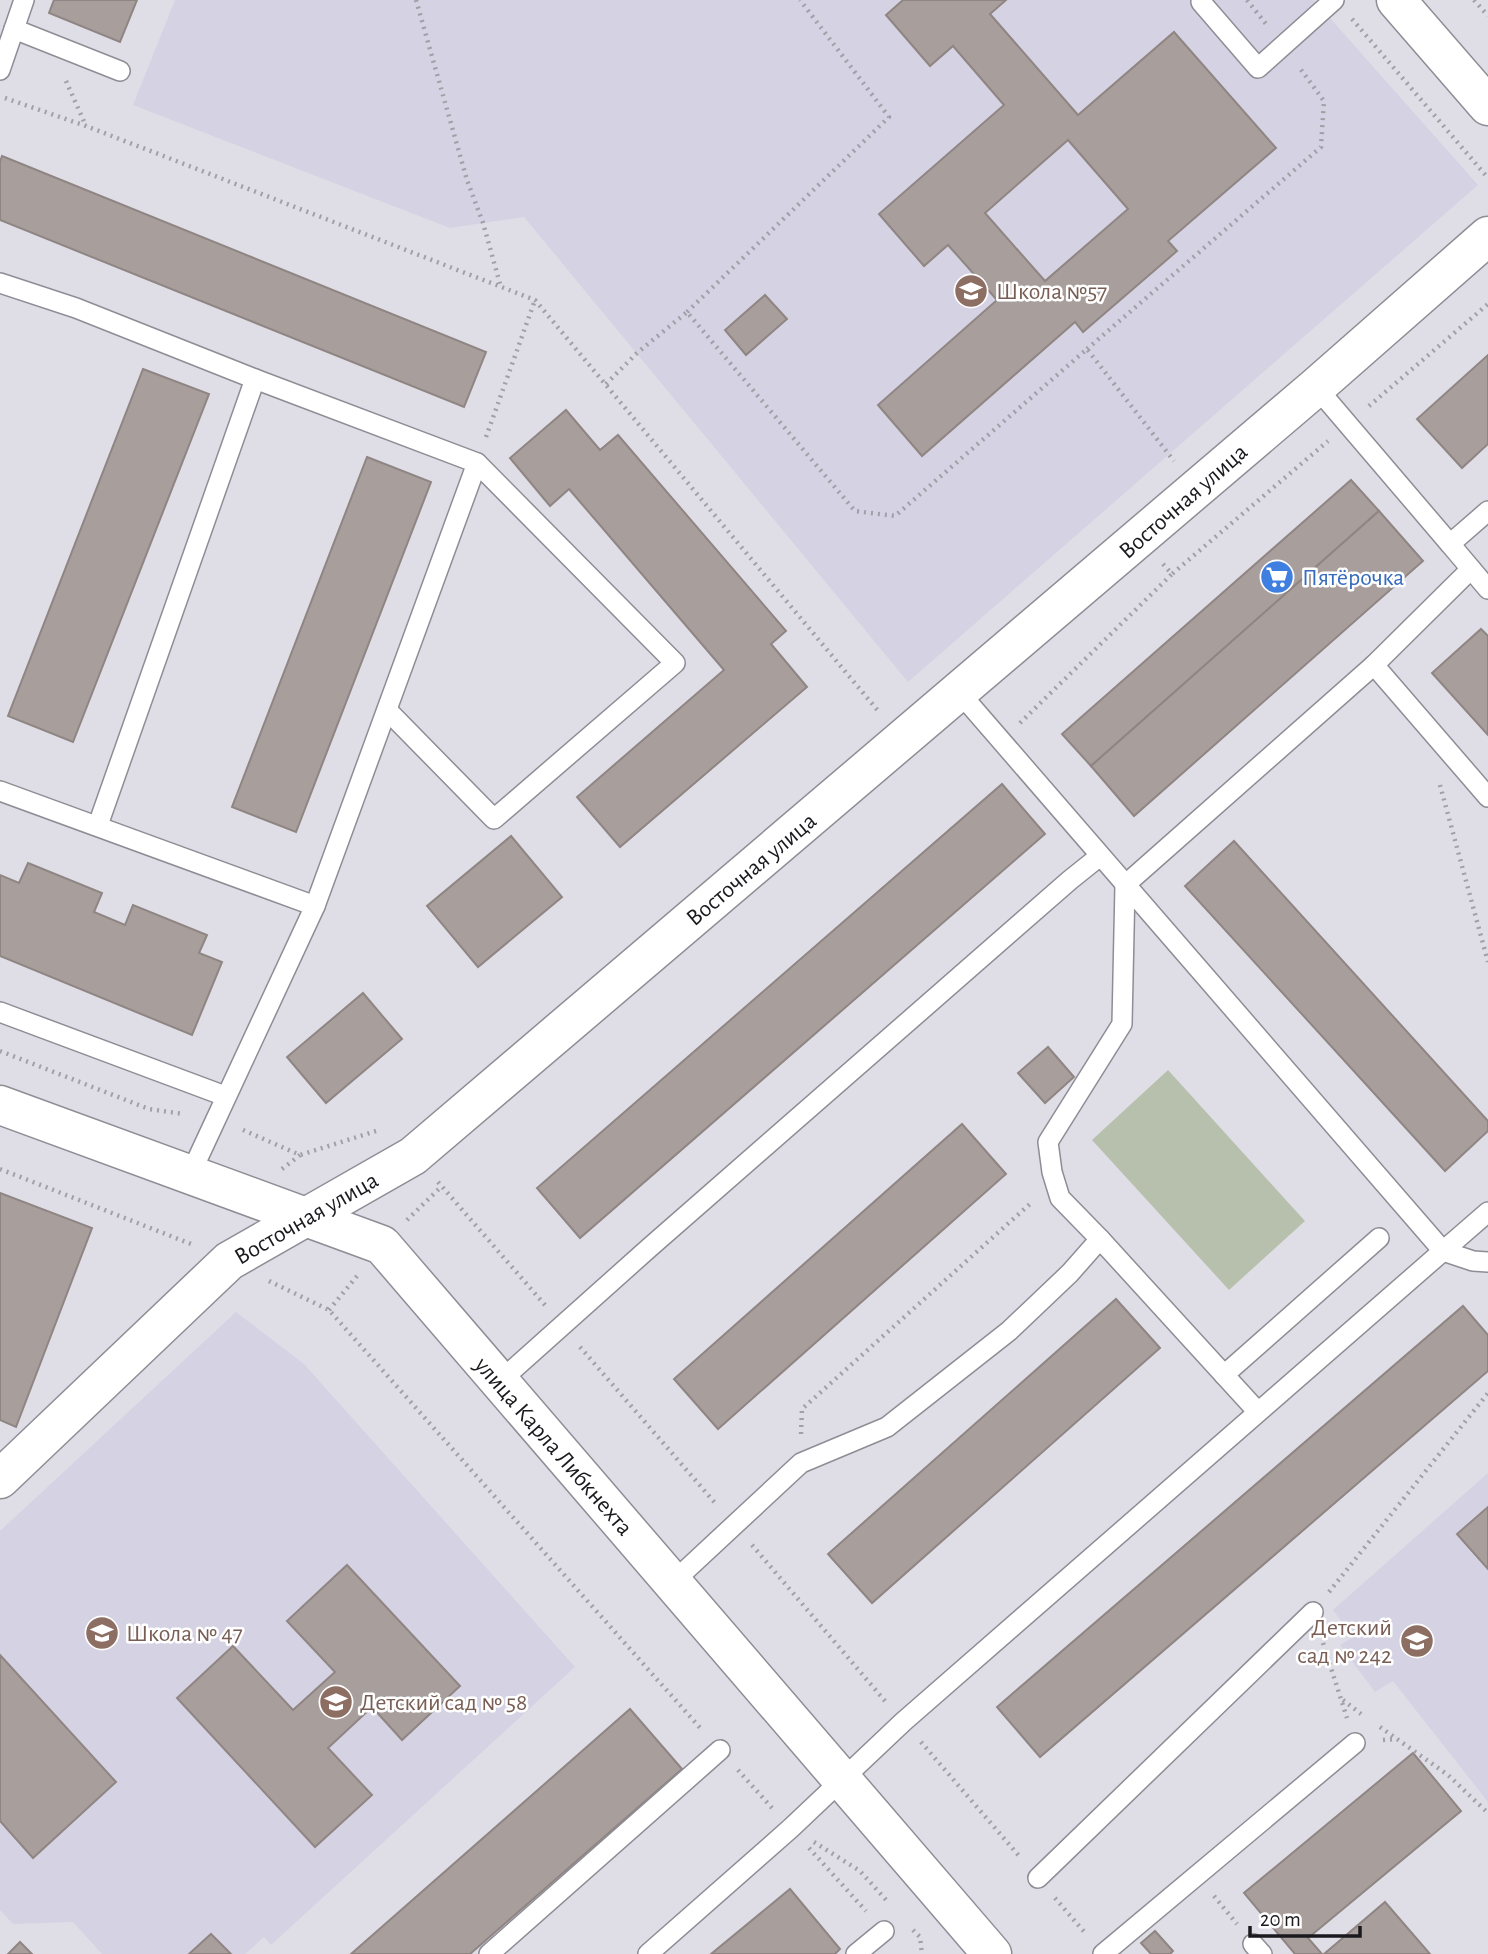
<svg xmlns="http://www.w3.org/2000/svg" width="1488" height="1954" viewBox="0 0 1488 1954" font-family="'Alegreya Sans',sans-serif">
<rect width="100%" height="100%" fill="#dfdee7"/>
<g fill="#d5d2e3">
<polygon points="175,0 1314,0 1478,185 908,682 524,217 450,228 133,105"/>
<polygon points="236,1312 304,1364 575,1667 271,1945 264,1937 245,1954 231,1954 211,1934 189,1954 102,1954 73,1922 13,1924 0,1910 0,1531"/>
<polygon points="1488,1473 1488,1802 1393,1681 1375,1692 1340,1645 1353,1637 1333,1610"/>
</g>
<polygon fill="#b7c0ac" points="1168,1070 1305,1221 1229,1290 1092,1140"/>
<g fill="#a89e9c" stroke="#8f8583" stroke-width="2" fill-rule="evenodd">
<polygon points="54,0 137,0 120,42 49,13"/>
<path d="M903,0H1006L990,14L1078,115L1174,32L1276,148L1168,241L1177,251L1083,332L1075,322L922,456L878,405L997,300L948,245L924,266L879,214L1004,105L953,46L930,66L886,15ZM1068,140L1128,209L1045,281L985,213Z"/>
<polygon points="2,156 486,352 464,407 0,220 0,162"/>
<polygon points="765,295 787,319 746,355 725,330"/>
<polygon points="1488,355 1488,444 1462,468 1417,419"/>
<polygon points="143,369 209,394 73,742 8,716"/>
<polygon points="566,410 600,450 618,435 786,631 771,644 807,687 620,847 577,797 724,670 569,489 550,506 510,458"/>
<polygon points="367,457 431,482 296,832 232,807"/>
<polygon points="1351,480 1379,511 1091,766 1062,734"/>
<polygon points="1379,511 1423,561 1134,816 1091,766"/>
<polygon points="1481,629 1488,636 1488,735 1432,673"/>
<polygon points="1002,784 1045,834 580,1238 537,1188"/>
<polygon points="511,836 562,897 478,967 427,906"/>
<polygon points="1234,841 1488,1121 1488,1131 1445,1171 1185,886"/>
<polygon points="28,863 102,893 94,912 125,925 133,905 207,935 199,953 222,962 192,1035 0,956 0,875 19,883"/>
<polygon points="363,993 402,1039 326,1103 287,1057"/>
<polygon points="1048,1047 1074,1077 1045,1103 1018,1073"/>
<polygon points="962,1124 1006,1174 718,1429 674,1379"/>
<polygon points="0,1193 92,1228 16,1427 0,1420"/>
<polygon points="1116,1299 1160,1348 872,1603 828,1554"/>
<polygon points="1463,1306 1488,1335 1488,1371 1040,1757 997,1707"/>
<polygon points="1488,1507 1488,1569 1457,1534"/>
<polygon points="347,1565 460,1686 402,1740 372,1707 328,1748 372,1795 315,1847 177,1698 233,1646 293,1710 335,1672 287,1621"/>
<polygon points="0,1655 116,1782 33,1858 0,1821"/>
<polygon points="630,1709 682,1769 470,1954 351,1954"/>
<polygon points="1413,1753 1461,1811 1308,1938 1322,1954 1295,1954 1244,1893"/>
<polygon points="790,1889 840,1949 835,1954 711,1954"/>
<polygon points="1385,1902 1430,1954 1324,1954"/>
<polygon points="1155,1931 1173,1951 1170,1954 1151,1954 1141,1943"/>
<polygon points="211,1934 231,1954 189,1954"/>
<polygon points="20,1942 32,1954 8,1954"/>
</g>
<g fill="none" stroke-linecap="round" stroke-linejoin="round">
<g stroke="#8e8d95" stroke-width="22">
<g id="service">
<polyline points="1201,2 1258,68 1334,0"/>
<polyline points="14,29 120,71"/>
<polyline points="0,70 24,0"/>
<polyline points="0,283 76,308 255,379 477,463 315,906 190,1175"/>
<polyline points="1316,387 1450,544 1488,511"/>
<polyline points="1450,544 1488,589"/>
<polyline points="1374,665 1488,797"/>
<polyline points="959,692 1443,1251 1488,1212"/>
<polyline points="387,710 494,819 675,663 477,463"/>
<polyline points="0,791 315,906"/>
<polyline points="98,825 255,379"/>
<polyline points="0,1012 225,1096"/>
<polyline points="1100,1239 1258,1412"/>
<polyline points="1224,1375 1379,1238"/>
<polyline points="499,1382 649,1248 1070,880 1100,856"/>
<polyline points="672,1583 801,1463 887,1427 1009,1331 1070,1273 1100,1239 1060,1198 1052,1172 1048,1142 1122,1024 1125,885 1374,665 1471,569"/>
<polyline points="1038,1878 1313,1612"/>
<polyline points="1253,1944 1262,1954"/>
<polyline points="489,1954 720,1750"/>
<polyline points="648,1954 791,1828 903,1722 1443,1251 1473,1261 1488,1262"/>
<polyline points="856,1954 884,1931"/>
<polyline points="1103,1954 1355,1743"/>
</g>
</g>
<g stroke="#8e8d95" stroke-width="41">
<g id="minor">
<polyline points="1396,0 1488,106"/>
<polyline points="0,1479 229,1261 413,1156 1316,387 1488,236"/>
</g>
</g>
<g stroke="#8e8d95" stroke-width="41">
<polyline id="secondary" points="0,1105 382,1245 992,1954"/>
</g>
<g stroke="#a1a0a7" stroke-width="4.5" stroke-dasharray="2 5" stroke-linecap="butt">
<polyline points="416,0 467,180 483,223 500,284"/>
<polyline points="1247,0 1266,24"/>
<polyline points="1474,0 1488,16"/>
<polyline points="1352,19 1488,178"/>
<polyline points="66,81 86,126"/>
<polyline points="5,98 86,126 535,300 879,712"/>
<polyline points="687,312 889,117 800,0"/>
<polyline points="1087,349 1321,147 1324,101 1299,67"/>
<polyline points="606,384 637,353 687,312 855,511 895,516 1087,349 1174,461"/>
<polyline points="1369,406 1488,304"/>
<polyline points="486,437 535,300"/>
<polyline points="1163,564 1172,574 1328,441"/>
<polyline points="1020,723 1172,574"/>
<polyline points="1440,785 1488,962"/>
<polyline points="0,1051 149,1109 184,1114"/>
<polyline points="243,1130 300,1155 376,1131"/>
<polyline points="0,1169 191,1244"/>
<polyline points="282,1169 300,1155"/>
<polyline points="438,1182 545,1305"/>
<polyline points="407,1220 442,1186"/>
<polyline points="269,1281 329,1310 702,1730"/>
<polyline points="329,1310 357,1276"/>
<polyline points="580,1347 716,1504"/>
<polyline points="801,1434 802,1409 1031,1203"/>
<polyline points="752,1545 885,1701"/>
<polyline points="1329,1592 1488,1393"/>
<polyline points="1323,1643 1347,1718"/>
<polyline points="1343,1700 1361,1714"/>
<polyline points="1380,1727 1448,1775 1488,1813"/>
<polyline points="1383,1740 1397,1739"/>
<polyline points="921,1742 1020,1857"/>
<polyline points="738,1770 772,1808"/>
<polyline points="814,1842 860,1871 888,1902"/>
<polyline points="809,1848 866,1911"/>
<polyline points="1214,1896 1237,1924"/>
<polyline points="1055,1898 1086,1934"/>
<polyline points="913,1930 920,1937 922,1954"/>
</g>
<use href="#service" stroke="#fff" stroke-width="19"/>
<use href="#minor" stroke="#fff" stroke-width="38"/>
<use href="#secondary" stroke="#fff" stroke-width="38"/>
</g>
<defs>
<g id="school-disc" transform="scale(1.75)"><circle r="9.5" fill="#8d6e63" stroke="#fff"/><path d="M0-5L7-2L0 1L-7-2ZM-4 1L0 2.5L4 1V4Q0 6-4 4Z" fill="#fff"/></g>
<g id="supermarket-disc" transform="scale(1.75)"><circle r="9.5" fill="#3f7fe0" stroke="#fff"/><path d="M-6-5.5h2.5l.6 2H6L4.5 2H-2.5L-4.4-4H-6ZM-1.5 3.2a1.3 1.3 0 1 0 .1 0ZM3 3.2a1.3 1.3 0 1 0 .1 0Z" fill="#fff"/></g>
</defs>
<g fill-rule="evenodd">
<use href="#school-disc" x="971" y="291"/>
<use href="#supermarket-disc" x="1277" y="577"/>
<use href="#school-disc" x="102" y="1633"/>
<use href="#school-disc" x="1417" y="1641"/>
<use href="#school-disc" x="336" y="1702"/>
</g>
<g text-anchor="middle" stroke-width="5" stroke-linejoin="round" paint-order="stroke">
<g font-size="24" fill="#785e54" stroke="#fff" text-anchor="start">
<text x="996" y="299">Школа №57</text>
<text x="1392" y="1635" text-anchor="end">Детский<tspan x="1392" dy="28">сад № 242</tspan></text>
<text x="126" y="1641">Школа № 47</text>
<text x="360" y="1710">Детский сад № 58</text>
</g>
<g font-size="24" fill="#1a191d" stroke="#fff">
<text transform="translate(1183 501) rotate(-41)" y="8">Восточная улица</text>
<text transform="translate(751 869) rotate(-40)" y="8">Восточная улица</text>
<text transform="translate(306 1218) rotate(-30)" y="8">Восточная улица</text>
<text transform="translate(554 1446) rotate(49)" y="8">улица Карла Либкнехта</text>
</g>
<g font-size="24" fill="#366cbe" stroke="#fff" text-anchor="start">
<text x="1302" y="585">Пятёрочка</text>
</g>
</g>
<path d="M1250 1926v10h110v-10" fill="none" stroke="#1a191d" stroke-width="3.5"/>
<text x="1260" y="1926" font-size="21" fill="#1a191d" stroke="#ffffff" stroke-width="5" paint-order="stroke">20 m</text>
</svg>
